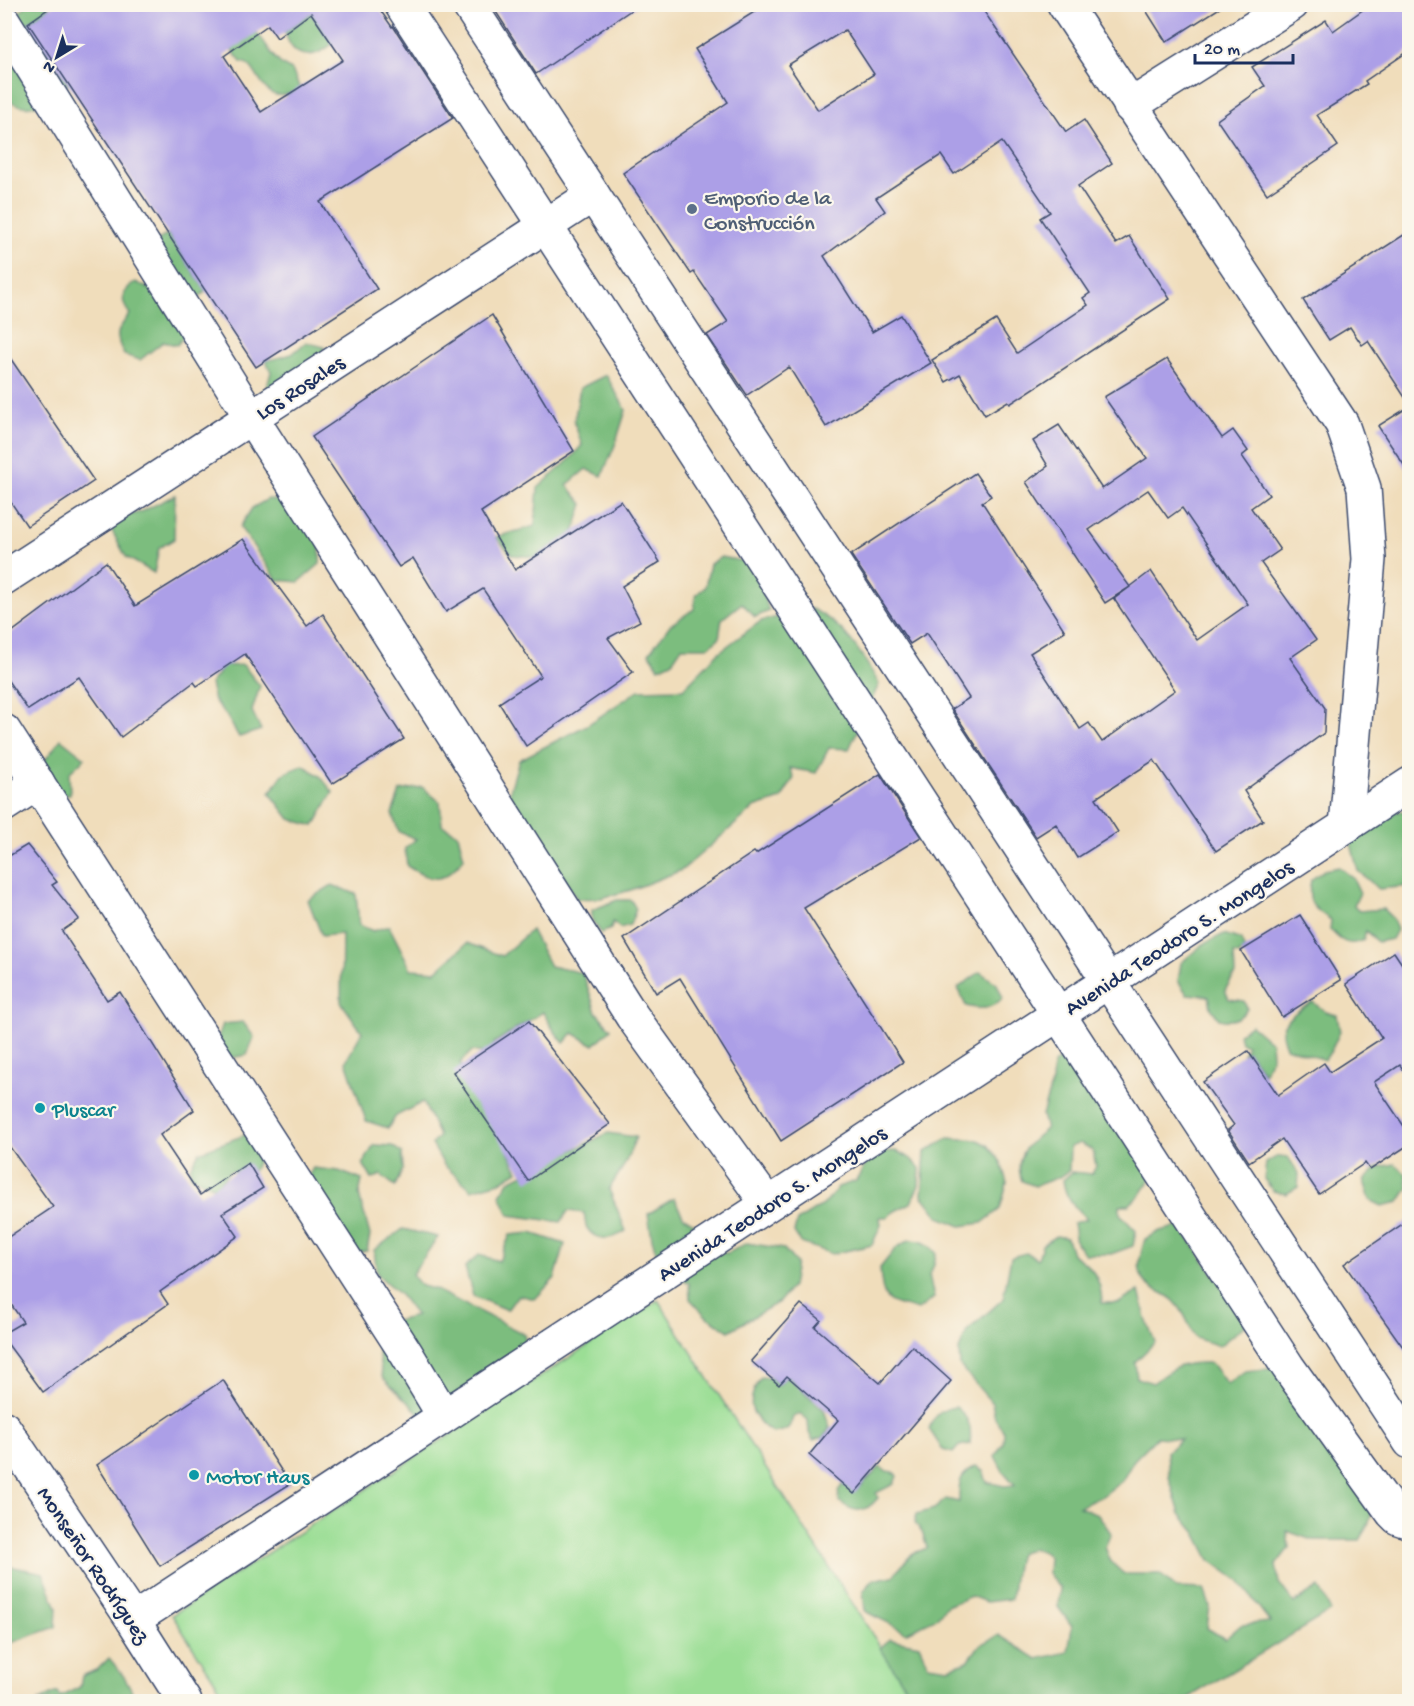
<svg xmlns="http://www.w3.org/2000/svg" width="1414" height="1706" viewBox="0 0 1414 1706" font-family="'Gochi Hand',sans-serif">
<rect width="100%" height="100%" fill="#fbf7ec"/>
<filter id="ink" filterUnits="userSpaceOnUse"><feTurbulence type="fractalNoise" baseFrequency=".0167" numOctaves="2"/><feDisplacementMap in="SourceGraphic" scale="12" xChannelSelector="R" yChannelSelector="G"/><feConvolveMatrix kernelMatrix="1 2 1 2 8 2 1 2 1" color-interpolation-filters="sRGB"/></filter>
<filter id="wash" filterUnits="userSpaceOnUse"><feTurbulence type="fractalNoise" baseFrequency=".008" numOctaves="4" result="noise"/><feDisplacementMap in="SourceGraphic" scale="24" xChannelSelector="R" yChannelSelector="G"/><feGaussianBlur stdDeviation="1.35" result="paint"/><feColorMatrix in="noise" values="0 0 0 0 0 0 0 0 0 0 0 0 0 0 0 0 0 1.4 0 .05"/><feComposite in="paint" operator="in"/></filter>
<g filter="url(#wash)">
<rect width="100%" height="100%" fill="#f0ddbb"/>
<polygon fill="#9bde95" stroke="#5b867a" stroke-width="1.5" points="658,1300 915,1701 228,1701 172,1615"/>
<g fill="#7cbd7e" stroke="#4c766e" stroke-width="1.5" fill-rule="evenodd">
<path d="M27,5H46L50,8L28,23L68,85C47,100 31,117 5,98V26Z"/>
<path d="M311,13L335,41C316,60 293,62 285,32Z"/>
<path d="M252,29C270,42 269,61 292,70L300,89C258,113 262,63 241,62L220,35Z"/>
<path d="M168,234L206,291L198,298L179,295L185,335L177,345L163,342L140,360L124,355C114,335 116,331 130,314C119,301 122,290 136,282L149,289L146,266L158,240Z"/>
<polygon points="306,342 324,347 323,358 266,389 271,372 266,361 292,354"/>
<polygon points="606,375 626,410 615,445 602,476 586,469 567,485 583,504 574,532 535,557 512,555 496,537 535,526 538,488 571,458 582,445 574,422 580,388"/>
<polygon points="175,495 174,539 159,548 154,573 126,557 111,529 116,518 141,512"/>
<polygon points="268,499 289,501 320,537 320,564 299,582 277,580 240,527 252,508"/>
<polygon points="721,557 753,563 769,611 755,617 742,603 722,619 719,638 708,647 682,647 672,662 659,668 649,653 670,625 694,609 696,595 705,587 710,564"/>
<path d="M812,609C846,626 861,652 879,684L849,749L829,748L816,773L790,768L794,778L781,799L754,808L682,870L631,890L601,898L577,899L509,794L519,760L587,725L639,690L683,689L718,653L761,621Z"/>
<polygon points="243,665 260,686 252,711 261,730 239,737 226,715 214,701 210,684 224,666"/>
<polygon points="61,739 85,758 69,773 70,794 54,797 35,773"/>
<polygon points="303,765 320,776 333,792 314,826 290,819 270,793 283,774"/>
<path d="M422,787L440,802L442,825L458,834L464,858C443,884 434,883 407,866L405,848L416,839L399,832L392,814L400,791Z"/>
<polygon points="1403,811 1409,814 1409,886 1379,889 1358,871 1350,840 1380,813"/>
<path d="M1339,867L1353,878L1360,893L1354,905L1359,911L1383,909L1393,919L1397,930L1392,939L1377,942L1366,931L1363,940C1349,948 1339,940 1330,929L1331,920C1313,908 1306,904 1311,880L1324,870Z"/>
<polygon points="332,885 356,894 359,925 373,931 389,926 411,969 436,971 467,943 502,956 531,930 550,966 583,973 596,1012 611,1029 594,1045 573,1033 564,1043 554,1031 543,1012 495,1042 489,1054 472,1051 460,1063 464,1073 498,1131 518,1171 500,1182 472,1190 444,1165 432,1144 439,1136 423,1102 396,1116 388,1128 366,1121 346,1061 362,1032 341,1002 342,934 322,936 308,900"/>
<polygon points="617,900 631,900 636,909 630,925 620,928 613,922 611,929 601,933 592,920 592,910"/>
<path d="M1224,934L1242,940L1244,949L1239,955L1234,954L1235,974L1225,990L1229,999L1244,1001L1247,1009C1239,1020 1232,1022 1219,1019L1211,1008L1209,996L1187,994L1178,981L1181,963L1202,945Z"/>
<path d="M980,972L997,984L1003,998C990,1010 982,1010 966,1006L958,988Z"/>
<path d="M1313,1002L1326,1012L1337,1015L1340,1032C1335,1041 1332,1053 1324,1060L1286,1047C1284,1042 1282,1037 1282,1032C1282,1020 1302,1007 1313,1002Z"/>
<polygon points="243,1022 254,1037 247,1055 231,1058 215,1046 223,1024"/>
<polygon points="1251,1025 1271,1042 1272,1056 1264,1073 1248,1051 1243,1054 1247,1045 1241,1043 1239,1034"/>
<path d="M1066,1052L1152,1176L1142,1193L1129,1205H1120V1214L1136,1231L1133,1246L1111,1254H1085L1076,1243L1073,1223L1087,1219C1074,1207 1065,1198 1063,1180L1072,1172L1092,1174L1096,1166L1093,1151L1080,1143L1070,1147L1069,1170L1059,1177L1035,1186L1022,1181C1013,1156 1027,1144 1046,1129L1042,1115L1052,1082L1053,1065Z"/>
<polygon points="253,1132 262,1150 253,1172 230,1171 215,1187 191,1176 190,1167 199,1152"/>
<path d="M608,1133L636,1137L625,1164L609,1189L626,1231C614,1239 596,1243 587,1228C585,1224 585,1217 584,1213L568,1211L561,1222L509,1215L500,1195L509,1181Z"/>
<polygon points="948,1138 978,1140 988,1145 1001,1162 1007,1183 1000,1209 982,1223 961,1226 939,1217 922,1195 925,1152"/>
<polygon points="374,1145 392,1146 402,1153 403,1169 395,1186 381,1175 372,1179 363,1164"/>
<polygon points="896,1151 910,1158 920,1168 919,1185 911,1203 895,1211 887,1217 880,1217 881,1225 872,1245 832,1254 801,1243 794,1232 797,1221 827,1202 838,1187 856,1181 873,1152"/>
<polygon points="1278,1156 1288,1157 1299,1174 1298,1187 1286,1194 1273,1191 1264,1179 1266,1163"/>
<polygon points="1395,1164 1406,1174 1408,1188 1399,1202 1382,1206 1370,1200 1364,1181 1378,1167"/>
<polygon points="313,1168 339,1171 362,1180 359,1195 370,1235 367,1251 352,1254 296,1198"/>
<polygon points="674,1198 683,1216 701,1228 700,1255 712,1252 728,1253 747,1243 784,1249 796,1263 792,1287 779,1302 729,1331 707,1317 690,1299 689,1283 660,1265 652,1239 648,1214"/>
<path d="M1180,1226L1248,1323L1219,1346L1195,1338C1189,1325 1184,1311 1174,1301C1169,1296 1160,1292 1154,1289C1133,1277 1139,1258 1145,1239L1160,1231Z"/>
<polygon points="403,1229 438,1237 412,1274 421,1286 434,1289 524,1334 531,1364 423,1417 382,1377 378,1351 396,1321 416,1316 401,1296 377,1274 374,1250"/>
<polygon points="531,1233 565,1244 555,1278 535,1299 518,1295 507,1310 473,1296 465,1267 479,1255 499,1261 510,1235"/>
<path d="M1056,1236L1067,1238L1072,1254C1093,1267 1101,1278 1102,1303H1119L1139,1291L1146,1319L1155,1342L1135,1362L1137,1378L1153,1383C1174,1366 1184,1362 1211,1363L1227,1384L1245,1371L1288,1367L1375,1501L1368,1525L1359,1540H1312L1287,1531L1289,1548L1276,1565L1279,1583L1294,1603L1319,1587L1331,1611L1183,1701H915L880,1648L890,1639L919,1645L928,1665L949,1668L968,1661L979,1646L999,1635L1037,1659L1068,1652L1072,1626L1058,1607L1060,1589L1048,1573L1049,1557C1040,1547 1030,1548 1019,1553C1014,1569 1014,1584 1011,1599L986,1602L971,1596L947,1606L935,1619L906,1633C893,1624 879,1619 865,1611L863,1592L872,1580L893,1576L912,1554L927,1548L923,1534L915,1522L917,1514L934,1509L946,1499L959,1502C959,1482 958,1476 976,1466L983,1471L987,1482L1004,1486L1015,1485L1003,1471L995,1456L1003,1443L1004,1432L995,1418L992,1403L960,1366L959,1350L967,1331L1003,1299L1011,1257L1026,1253L1038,1259L1042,1245ZM1157,1437L1181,1439L1167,1452L1169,1477L1180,1514L1196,1533L1210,1560L1239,1581L1270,1622L1241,1625L1225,1639L1207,1628L1210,1606L1204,1589L1176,1588L1160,1574H1124L1111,1562L1105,1547L1111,1533L1098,1514L1079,1507L1102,1496L1122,1481L1134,1460Z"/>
<path d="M909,1240C922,1240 928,1243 936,1253L934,1265L929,1275L934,1298L918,1310C885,1300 883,1306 880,1268L896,1248Z"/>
<path d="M787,1376L824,1410L830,1427L824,1437L813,1440L809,1433L808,1420L801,1414L793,1417C790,1430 785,1431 773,1433C749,1417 745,1401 761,1377L770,1378L779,1385Z"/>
<path d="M956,1407C969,1418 972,1427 970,1444L959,1446L953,1453L943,1450L929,1429C933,1417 942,1408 956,1407Z"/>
<path d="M880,1467L886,1471L894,1472L897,1476L894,1484L876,1493L878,1498C865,1514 854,1513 840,1502L838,1491L843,1484L854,1493Z"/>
<polygon points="4,1565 43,1573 57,1608 56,1627 5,1645"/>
<path d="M109,1658C121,1672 131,1684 135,1701H38L57,1692L60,1697L80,1687L82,1676L98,1669Z"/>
</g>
<g id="blocks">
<g fill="#ac9fe7" fill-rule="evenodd">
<path d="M55,4H376L392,27L393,26L453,118L320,202L377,289L256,367L28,23ZM311,13L343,60L261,112L224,56L268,25L277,38Z"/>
<polygon points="491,4 640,4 536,74"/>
<path d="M767,4H979L1066,132L1084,120L1112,163L1078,186L1116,244L1129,236L1170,299L1010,404L1008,401L985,415L960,374L946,382L932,360L996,320L1017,353L1088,305L1083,298L1090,293L1040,218L1050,212L1002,142L954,174L941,155L876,198L885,211L824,256L872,332L901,315L931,363L826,427L789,367L747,395L707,335L728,322L694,272L691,274L623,173L728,102L695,49ZM845,30L874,74L818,110L788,65Z"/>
<polygon points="1142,4 1226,4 1166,42"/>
<polygon points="1371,4 1410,4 1410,50 1365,81 1367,84 1317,115 1338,146 1267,194 1217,120 1265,86 1252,67 1326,20 1333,31"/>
<polygon points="1410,231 1410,405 1368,341 1362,345 1350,327 1329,340 1303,300"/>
<polygon points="492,315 574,451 481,512 515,570 621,501 660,562 622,586 640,621 608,638 633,672 526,746 499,703 541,676 483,589 446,612 413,558 399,567 312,437"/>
<polygon points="4,349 94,481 27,526 4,492"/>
<path d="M1167,359L1222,438L1233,430L1248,451L1242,456L1269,495L1251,508L1280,550L1261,563L1316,640L1290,658L1325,708L1324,733L1244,791L1263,820L1216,851L1154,760L1096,798L1118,832L1077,858L1056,824L1036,837L952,709L969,698L927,633L910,644L851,555L975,473L991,496L982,502L1065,631L1030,653L1080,729L1089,723L1102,742L1175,690L1114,599L1130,587L1105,603L1026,482L1048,466L1033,441L1059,425L1102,489L1147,458L1104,397ZM1148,490L1168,518L1182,508L1248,604L1197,640L1151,571L1130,587L1089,530Z"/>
<polygon points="1410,406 1410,474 1378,426"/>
<polygon points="243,539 307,626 323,614 404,739 332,784 245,654 197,686 194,682 121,737 79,677 28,710 4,675 4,638 106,562 135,606"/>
<polygon points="880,774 921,837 804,908 903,1062 781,1141 680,978 656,993 624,939 754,852 756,854"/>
<polygon points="27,845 57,882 52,885 79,919 62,931 107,1000 120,992 194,1110 160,1135 200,1195 248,1163 263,1188 222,1213 238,1236 160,1292 168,1304 43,1392 4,1339 4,1333 23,1322 4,1294 4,1240 53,1207 4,1139 4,859"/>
<polygon points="1300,915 1341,980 1282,1017 1241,951"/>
<polygon points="1394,952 1410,976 1410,1079 1400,1065 1374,1082 1410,1135 1410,1144 1370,1170 1365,1163 1319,1194 1282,1139 1249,1162 1228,1130 1234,1125 1203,1082 1248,1051 1278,1095 1324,1063 1330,1072 1382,1038 1346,984"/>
<polygon points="529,1021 610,1124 528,1181 453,1072"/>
<polygon points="1410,1219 1410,1357 1344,1264"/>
<polygon points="801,1304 821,1320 815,1327 880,1383 912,1346 951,1381 854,1494 809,1455 838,1420 787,1376 779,1385 751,1361"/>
<polygon points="223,1380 290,1484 160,1566 97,1465"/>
</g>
</g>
</g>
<g filter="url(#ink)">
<use href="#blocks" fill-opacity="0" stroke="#3b496c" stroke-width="1.5"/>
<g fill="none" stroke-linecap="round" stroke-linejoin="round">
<g stroke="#3b496c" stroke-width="36">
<g id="minor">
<polyline points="401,4 1288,1367 1392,1512 1398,1518 1407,1521 1410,1520"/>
<polyline points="468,4 1410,1442"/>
<polyline points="1064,4 1342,424 1364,488 1369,559 1346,826"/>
<polyline points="4,22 251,417 632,1016 767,1203"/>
<polyline points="1130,106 1292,4"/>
<polyline points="4,578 593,195"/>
<polyline points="4,731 406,1353 444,1416"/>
<polyline points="4,805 38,783"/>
<polyline points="4,1428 133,1620 185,1702"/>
<polyline points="133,1620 1410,784"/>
</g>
</g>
<use href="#minor" stroke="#fff" stroke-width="33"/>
</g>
</g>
<circle fill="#5c6f8a" stroke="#fbf7ec" stroke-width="2" cx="692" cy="209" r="6"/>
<g fill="#0f9aa8" stroke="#fbf7ec" stroke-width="2">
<circle cx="40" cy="1108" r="6"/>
<circle cx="194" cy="1475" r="6"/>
</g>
<g text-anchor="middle" stroke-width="4.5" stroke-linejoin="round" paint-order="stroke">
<g font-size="22" fill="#4e5e75" stroke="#fbf7ec" text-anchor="start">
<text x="704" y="204">Emporio de la<tspan x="704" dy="25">Construcción</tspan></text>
</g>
<g font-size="22" fill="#1b2f5e" stroke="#fbf7ec">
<text transform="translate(299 386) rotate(-33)" y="8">Los Rosales</text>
<text transform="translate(1178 936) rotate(-33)" y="8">Avenida Teodoro S. Mongelos</text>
<text transform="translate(771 1202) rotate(-33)" y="8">Avenida Teodoro S. Mongelos</text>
<text transform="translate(95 1564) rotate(56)" y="8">Monseñor Rodríguez</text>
</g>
<g font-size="22" fill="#0d838f" stroke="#fbf7ec" text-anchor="start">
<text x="52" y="1116">Pluscar</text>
<text x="206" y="1483">Motor Haus</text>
</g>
</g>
<rect width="1414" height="1706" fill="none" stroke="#fbf7ec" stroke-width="24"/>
<g transform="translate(57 57) rotate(218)" stroke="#fbf7ec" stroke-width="4.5" paint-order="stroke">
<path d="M0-4.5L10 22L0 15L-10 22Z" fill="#1b2f5e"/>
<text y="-9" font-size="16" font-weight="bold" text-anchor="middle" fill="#1b2f5e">N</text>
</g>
<path d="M1195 54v9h98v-9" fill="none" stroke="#1b2f5e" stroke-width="3"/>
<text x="1204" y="54" font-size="18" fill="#1b2f5e" stroke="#fbf7ec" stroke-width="4.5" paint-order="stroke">20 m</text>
</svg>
